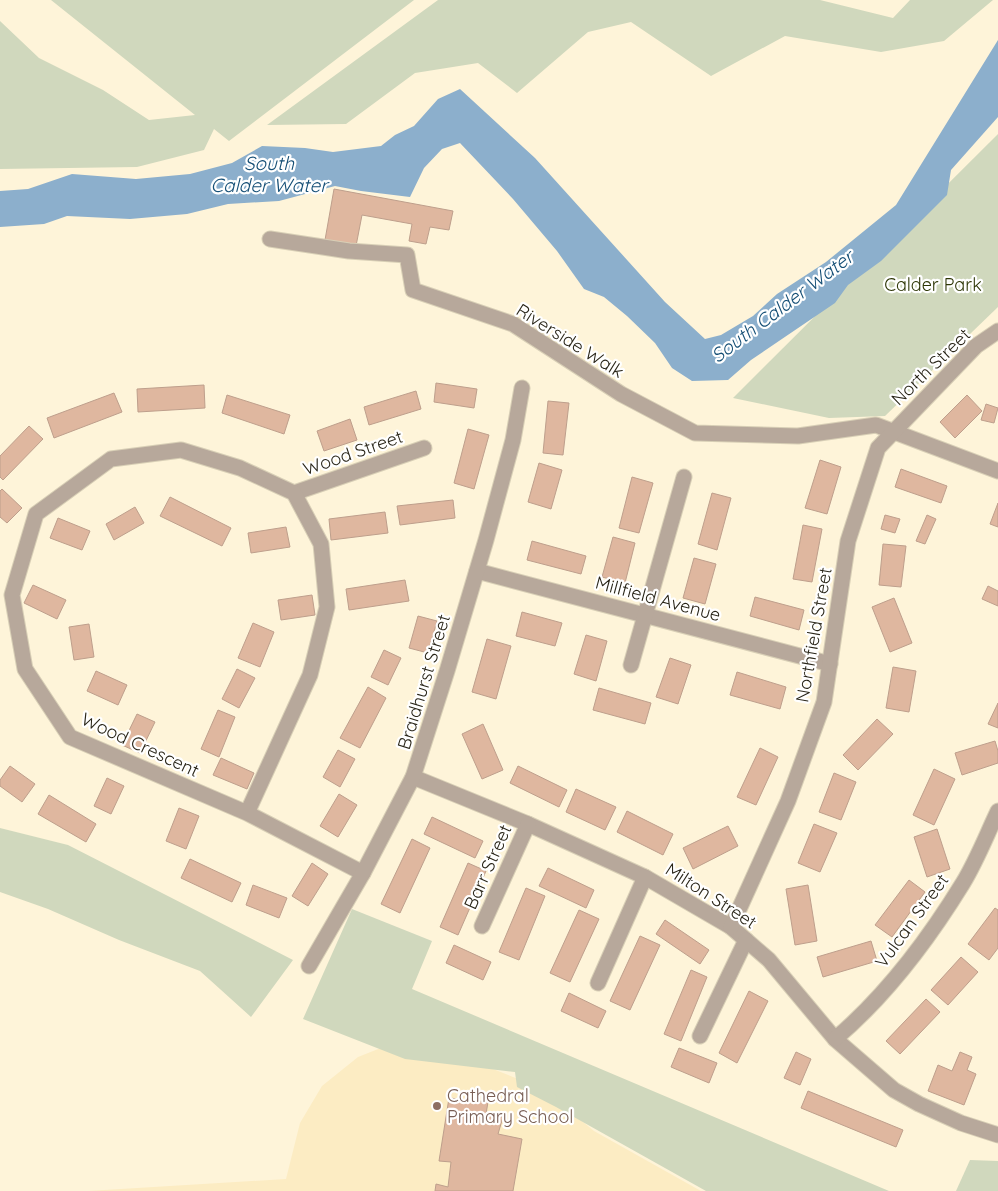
<svg xmlns="http://www.w3.org/2000/svg" width="998" height="1191" viewBox="0 0 998 1191" font-family="Quicksand,sans-serif">
<rect width="100%" height="100%" fill="#fef4d9"/>
<polygon fill="#fcecc3" points="411,1036 543,1089 594,1131 701,1191 88,1191 286,1179 300,1123 322,1086 358,1057"/>
<g fill="#d0d8bd">
<polygon points="51,0 414,0 229,141 214,129 204,150 137,167 0,169 0,21 39,58 103,90 149,120 195,115"/>
<polygon points="438,0 820,0 893,18 910,0 993,0 944,41 881,52 785,36 711,76 631,22 588,32 517,93 478,63 415,73 346,124 267,125"/>
<polygon points="998,134 998,307 885,416 829,418 733,398"/>
<polygon points="0,828 68,845 293,960 251,1017 200,971 119,940 48,909 0,892"/>
<polygon points="352,909 432,941 412,989 889,1191 706,1191 556,1107 517,1087 515,1072 405,1059 303,1019"/>
<polygon points="970,1160 998,1161 998,1191 956,1191"/>
</g>
<polygon fill="#8cafcc" points="998,40 998,117 951,170 947,195 881,261 848,285 835,303 751,360 728,380 692,381 672,368 655,343 627,316 604,297 584,289 557,251 513,199 460,143 442,149 424,168 410,197 361,191 335,186 279,201 228,204 187,214 130,219 67,216 44,224 0,227 0,191 28,189 72,174 136,179 190,174 232,163 262,146 305,148 333,152 381,146 395,135 414,126 438,99 460,89 535,158 665,302 705,339 721,335 753,316 777,294 826,262 896,205"/>
<g fill="#dfb79f" stroke="#be9f8c">
<polygon points="334,189 453,211 449,230 430,227 426,244 409,241 412,224 362,215 356,246 325,240"/>
<polygon points="436,383 477,389 474,408 434,402"/>
<polygon points="204,385 205,408 138,412 137,389"/>
<polygon points="416,391 421,409 369,425 364,407"/>
<polygon points="114,393 122,412 54,438 47,418"/>
<polygon points="227,395 290,415 284,434 222,413"/>
<polygon points="967,395 982,411 955,438 940,422"/>
<polygon points="548,401 569,403 563,455 543,453"/>
<polygon points="986,404 998,408 994,423 981,420"/>
<polygon points="350,419 357,440 324,451 317,431"/>
<polygon points="29,426 43,439 3,480 0,477 0,456"/>
<polygon points="468,429 489,435 474,489 454,483"/>
<polygon points="820,460 841,467 827,514 805,508"/>
<polygon points="539,463 562,470 551,509 528,502"/>
<polygon points="901,469 947,486 941,503 895,487"/>
<polygon points="632,477 653,483 639,533 619,528"/>
<polygon points="2,489 22,508 7,523 0,517 0,491"/>
<polygon points="712,493 731,498 717,550 698,544"/>
<polygon points="170,497 231,528 222,546 160,516"/>
<polygon points="453,500 455,518 400,525 397,506"/>
<polygon points="998,503 998,527 990,524"/>
<polygon points="135,507 144,523 114,540 106,524"/>
<polygon points="385,512 388,533 331,540 329,519"/>
<polygon points="885,515 900,519 895,533 881,529"/>
<polygon points="927,515 936,519 925,544 916,541"/>
<polygon points="58,518 90,531 82,550 50,538"/>
<polygon points="803,525 822,529 812,582 793,579"/>
<polygon points="286,527 290,547 251,553 248,533"/>
<polygon points="613,537 635,543 625,583 602,577"/>
<polygon points="532,541 586,556 581,574 527,560"/>
<polygon points="883,544 906,546 901,587 879,585"/>
<polygon points="694,558 716,564 705,604 683,598"/>
<polygon points="405,580 409,601 349,610 346,589"/>
<polygon points="33,585 66,600 57,619 24,603"/>
<polygon points="988,586 998,591 998,606 982,599"/>
<polygon points="312,595 315,615 281,620 278,600"/>
<polygon points="755,597 804,610 799,630 750,616"/>
<polygon points="894,598 912,643 890,652 872,607"/>
<polygon points="522,612 562,623 555,646 516,636"/>
<polygon points="418,616 437,621 428,653 409,648"/>
<polygon points="253,623 274,632 260,667 238,658"/>
<polygon points="89,624 94,657 74,660 69,627"/>
<polygon points="586,635 607,641 596,681 574,674"/>
<polygon points="487,639 511,646 496,699 472,692"/>
<polygon points="384,650 401,658 388,685 371,677"/>
<polygon points="670,658 691,665 678,704 656,697"/>
<polygon points="893,667 916,671 909,712 886,708"/>
<polygon points="237,669 255,678 239,708 222,699"/>
<polygon points="96,671 127,685 118,705 87,691"/>
<polygon points="737,672 786,687 780,709 730,695"/>
<polygon points="368,687 386,698 360,748 340,738"/>
<polygon points="599,688 651,703 645,724 593,710"/>
<polygon points="998,703 998,728 988,724"/>
<polygon points="218,710 235,717 219,757 201,749"/>
<polygon points="137,714 155,722 140,753 122,745"/>
<polygon points="877,719 893,734 858,770 843,755"/>
<polygon points="483,724 503,770 482,779 462,734"/>
<polygon points="995,741 998,751 998,763 962,775 955,753"/>
<polygon points="760,748 778,757 756,805 737,797"/>
<polygon points="338,750 355,759 340,787 323,777"/>
<polygon points="221,758 254,773 247,789 213,775"/>
<polygon points="10,766 35,784 22,802 0,786 0,780"/>
<polygon points="518,766 567,790 559,807 510,783"/>
<polygon points="934,769 955,779 934,825 913,815"/>
<polygon points="834,773 856,782 841,820 819,812"/>
<polygon points="107,778 124,786 111,814 94,806"/>
<polygon points="576,789 616,807 605,830 566,812"/>
<polygon points="339,794 357,805 338,837 320,826"/>
<polygon points="49,795 96,824 86,842 38,814"/>
<polygon points="179,808 199,816 186,849 166,841"/>
<polygon points="627,811 673,834 663,855 617,832"/>
<polygon points="432,817 483,841 475,858 424,834"/>
<polygon points="814,824 837,833 820,872 798,863"/>
<polygon points="728,826 738,846 693,869 683,848"/>
<polygon points="937,829 950,869 927,877 914,837"/>
<polygon points="412,839 430,848 400,913 381,904"/>
<polygon points="190,859 241,883 232,902 181,878"/>
<polygon points="312,863 328,874 308,906 292,896"/>
<polygon points="468,863 486,871 458,935 440,927"/>
<polygon points="548,868 594,890 586,908 539,886"/>
<polygon points="909,880 925,892 892,937 875,925"/>
<polygon points="253,885 287,898 279,918 246,905"/>
<polygon points="808,885 817,941 795,945 786,889"/>
<polygon points="526,888 545,896 519,960 499,952"/>
<polygon points="995,908 998,910 998,948 989,960 968,944"/>
<polygon points="579,910 599,919 570,982 550,973"/>
<polygon points="665,920 709,950 700,964 656,934"/>
<polygon points="640,936 660,945 630,1010 610,1001"/>
<polygon points="871,941 877,961 823,977 817,957"/>
<polygon points="454,945 491,962 483,980 446,963"/>
<polygon points="961,957 978,972 948,1005 931,990"/>
<polygon points="691,970 707,977 681,1041 664,1034"/>
<polygon points="749,991 768,1001 737,1063 719,1053"/>
<polygon points="569,993 606,1011 598,1028 561,1011"/>
<polygon points="926,999 940,1012 900,1054 886,1041"/>
<polygon points="679,1048 717,1063 709,1083 671,1067"/>
<polygon points="796,1052 811,1059 800,1085 784,1078"/>
<polygon points="960,1052 972,1057 967,1070 976,1074 964,1105 928,1091 938,1065 952,1071"/>
<polygon points="808,1091 903,1130 896,1147 801,1108"/>
<polygon points="449,1098 488,1102 486,1114 503,1117 498,1134 522,1139 513,1191 435,1191 436,1184 448,1187 451,1162 439,1161"/>
</g>
<g fill="none" stroke-linecap="round" stroke-linejoin="round">
<g stroke="#d8cfb6" stroke-width="17">
<g id="minor">
<polyline points="270,239 349,251 407,255 413,290 513,324 621,394 695,433 798,436 876,425 998,471"/>
<polyline points="294,493 424,448"/>
<polyline points="477,571 830,664"/>
<polyline points="631,665 684,477"/>
<polyline points="413,777 528,824 645,877 731,927 769,960 835,1039 894,1090 919,1104 961,1123 998,1135"/>
<polyline points="247,813 310,675 327,607 321,544 294,493 240,468 181,450 111,459 36,514 12,595 25,669 70,737 247,813 363,873"/>
<polyline points="482,926 528,824"/>
<polyline points="731,927 788,801 824,702 848,541 878,448 976,346 998,331"/>
<polyline points="309,966 363,873 413,777 447,671 486,540 513,440 522,388"/>
<polyline points="598,983 645,877"/>
<polyline points="700,1036 746,940"/>
<path d="M835,1039C887,995 928,940 963,883C977,860 987,834 998,811"/>
</g>
</g>
<use href="#minor" stroke="#b7a89b" stroke-width="15"/>
</g>
<circle fill="#8d6e63" stroke="#fff" stroke-width="2" cx="437" cy="1106" r="5"/>
<g text-anchor="middle" stroke-width="4.5" stroke-linejoin="round" paint-order="stroke">
<g font-size="18" fill="#2d3605" stroke="#fff">
<text x="933" y="291">Calder Park</text>
</g>
<g font-size="18" fill="#292518" stroke="#fff">
<text transform="translate(570 341) rotate(32)" y="6">Riverside Walk</text>
<text transform="translate(931 367) rotate(-44)" y="6">North Street</text>
<text transform="translate(353 453) rotate(-19)" y="6">Wood Street</text>
<text transform="translate(658 599) rotate(15)" y="6">Millfield Avenue</text>
<text transform="translate(814 635) rotate(-80)" y="6">Northfield Street</text>
<text transform="translate(424 682) rotate(-73)" y="6">Braidhurst Street</text>
<text transform="translate(140 745) rotate(25)" y="6">Wood Crescent</text>
<text transform="translate(488 867) rotate(-66)" y="6">Barr Street</text>
<text transform="translate(711 896) rotate(33)" y="6">Milton Street</text>
<text transform="translate(912 921) rotate(-54)" y="6">Vulcan Street</text>
</g>
<g font-size="18" fill="#785e54" stroke="#fff" text-anchor="start">
<text x="447" y="1102">Cathedral<tspan x="447" dy="21">Primary School</tspan></text>
</g>
<g font-size="19" font-style="italic" fill="#144e75" stroke="#fff">
<text x="269" y="170">South<tspan x="269" dy="22">Calder Water</tspan></text>
<text transform="translate(782 306) rotate(-37)" y="7">South Calder Water</text>
</g>
</g>
</svg>
